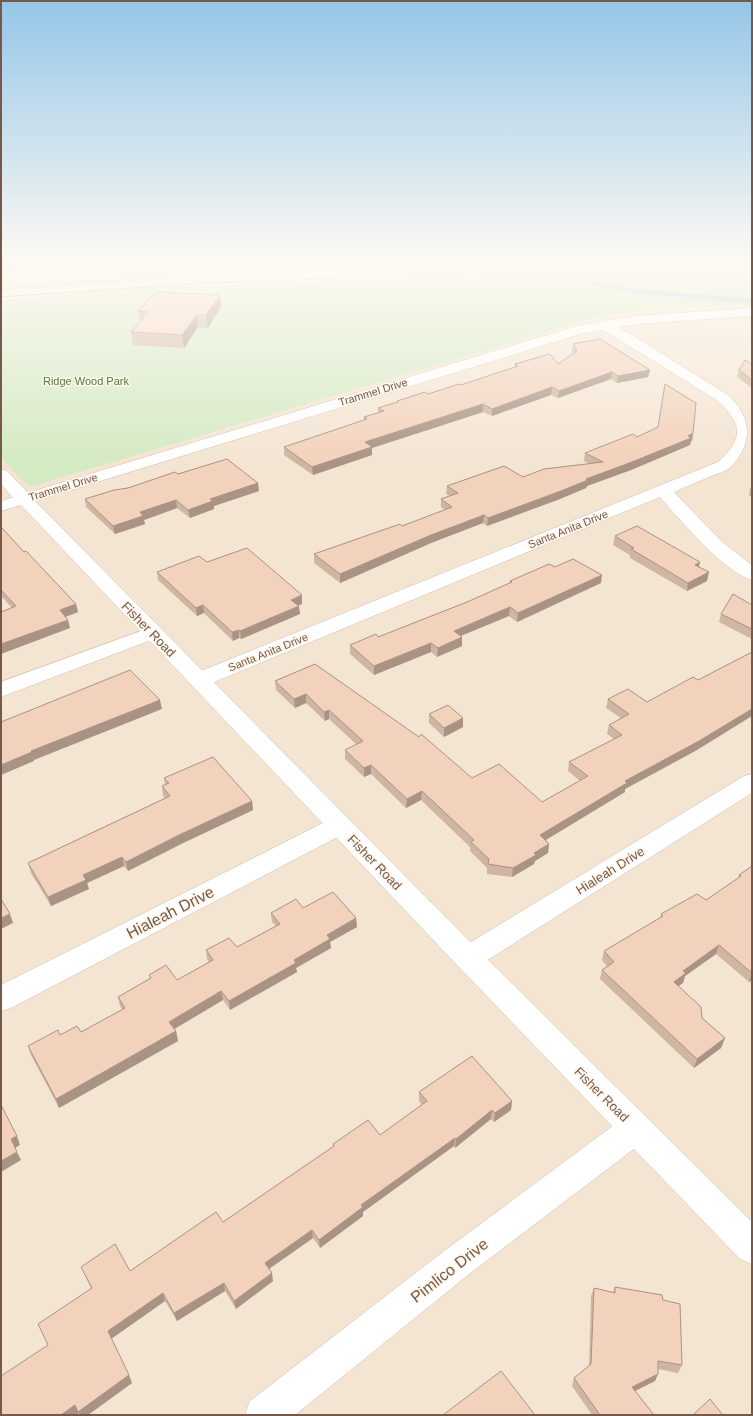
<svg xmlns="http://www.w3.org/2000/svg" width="753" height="1416" viewBox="0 0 753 1416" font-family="Arial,sans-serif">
<rect width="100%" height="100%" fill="#fdf3e5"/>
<g fill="#f4e5d3">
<polygon points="1,263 387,263 190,271 1,287"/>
<polygon points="752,305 752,1415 1,1415 1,458 29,486 600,316 661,309"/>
</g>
<g fill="#d3eac3">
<polygon points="387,263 458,263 462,268 202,277 1,291 1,287 190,271"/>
<polygon points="752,265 752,269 743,270 752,278 752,305 661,309 600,316 29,487 1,458 1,300 122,289"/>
</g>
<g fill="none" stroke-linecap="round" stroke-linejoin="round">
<polyline stroke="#9fd0d8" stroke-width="4" points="592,283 634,291 752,301"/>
<g stroke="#d0bdae" stroke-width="1">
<g id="street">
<path d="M604,320L609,321L728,395C753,419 753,443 730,468C726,471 719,473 714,475C700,481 687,486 674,492L722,542L752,565V580C725,573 679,519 660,497L207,685L199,687L191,685L188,680L191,675L718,462C744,439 743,424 718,401L599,327L598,324L599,321Z"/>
<path d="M1,469L7,471L30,495L32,499L30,503C16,506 10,493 1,484Z"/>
<polygon points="152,627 159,629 162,633 159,637 1,697 1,682"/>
<polygon points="752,774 752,793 478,966 468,969 458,966 454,958 458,950 744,776"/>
<polygon points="340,816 349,819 352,825 349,831 11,1008 1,1011 1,985 331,819"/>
<polygon points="636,1113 647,1117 652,1128 647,1139 468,1275 295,1415 245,1415 250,1401 444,1251 625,1117"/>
</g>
</g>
<g stroke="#d3bdab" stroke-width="1">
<polygon id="secondary" points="752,308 752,316 636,324 584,333 35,501 478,950 752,1222 752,1264 740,1259 458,966 21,505 1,511 1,501 577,326 636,316"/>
</g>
<use href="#street" fill="#fff" fill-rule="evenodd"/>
<use href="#secondary" fill="#fff" fill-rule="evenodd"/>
<polyline stroke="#b6a3c7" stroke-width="1" points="1,297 189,284 740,263"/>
</g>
<g fill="#d0b5a2">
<polygon points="1,263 55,263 55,269 1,272"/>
<polygon points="118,263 138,263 118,264"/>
<polygon points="150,263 217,263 217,269 191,270 190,265 150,267"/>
<polygon points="745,263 752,263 752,269"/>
<polygon points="221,307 208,328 198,327 184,348 133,345 131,332 140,321 138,311"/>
<polygon points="573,344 650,370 648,377 617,383 611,379 558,398 551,395 492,416 483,412 372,448 372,455 313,475 284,455 284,447 364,420 364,417 378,413 378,408 397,402 397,401 428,394 461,385 515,367 515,364 558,364 573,353 572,351"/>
<polygon points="752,364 752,388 737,377 739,370"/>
<polygon points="693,433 692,441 691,441 690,445 631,470 587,486 586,488 560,499 487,526 483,523 431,543 340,583 314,563 314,554 402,526 445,510 441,507 441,499 450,496 446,494 447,486 523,477 590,464 584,461 585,453 637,437"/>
<polygon points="178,474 258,483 259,491 214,506 214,509 190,518 177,508 144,520 145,524 115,534 86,507 85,499"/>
<polygon points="752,487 752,496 749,496 750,488"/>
<polygon points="1,527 78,612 66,617 70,628 12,608 1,596"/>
<polygon points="615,536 699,567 707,581 687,591 630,558 630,555 613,545"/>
<polygon points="207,562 302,595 302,604 298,605 300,614 241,639 239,638 233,641 204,613 197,616 158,580 157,572"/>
<polygon points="555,567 601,583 517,622 509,616 461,636 462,637 462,646 437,657 431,652 374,675 350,654 350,645 378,637 467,602 510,584 510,581"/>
<polygon points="752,605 752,639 719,622 721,614"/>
<polygon points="315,664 472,778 542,802 580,781 568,771 569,762 614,739 607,734 609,725 621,718 606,708 608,699 697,750 625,789 625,792 546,840 549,844 548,853 535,861 534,864 512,877 487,874 487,868 470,851 470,847 421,800 406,808 371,774 364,777 345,759 345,750 357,745 329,719 325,721 306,703 295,708 276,690 275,681"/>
<polygon points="429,714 463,727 444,737 429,723"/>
<polygon points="164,778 252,801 253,810 181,844 128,871 124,866 87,883 89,889 51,906 31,873 28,863 165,798 163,796 162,786 165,785"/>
<polygon points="752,866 752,980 749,982 716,954 685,976 683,983 678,986 702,1018 725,1038 721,1048 694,1068 600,979 602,970 607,966 602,960 604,951 660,918 661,914 706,900 738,878 739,875"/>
<polygon points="303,908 356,918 357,927 330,942 331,948 296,968 297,972 230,1010 223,1000 174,1029 176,1031 178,1041 59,1108 31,1055 28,1046 60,1035 81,1032 123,1010 120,1006 118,997 150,979 149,975 177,980 209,962 207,959 206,950 237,947 276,926 272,922 271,913"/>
<polygon points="419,1092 512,1101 511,1110 494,1122 491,1119 455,1148 454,1146 363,1212 363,1216 320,1248 313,1238 269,1269 273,1281 236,1309 225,1291 177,1321 165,1301 111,1339 132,1383 88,1415 80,1415 79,1413 75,1415 1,1415 48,1345 91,1288 81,1267 130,1271 223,1222 333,1147 333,1144 380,1135 422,1105 419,1101"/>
<polygon points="615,1287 663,1300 682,1365 678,1373 658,1369 655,1381 635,1391 654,1415 592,1415 572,1386 574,1378 589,1366 591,1296 594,1288 613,1292"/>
</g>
<g fill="#a99384">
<polygon points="220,295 221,307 208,328 206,315"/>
<polygon points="197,315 198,327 184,348 182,335"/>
<polygon points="650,370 648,377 617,383 618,376"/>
<polygon points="612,372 611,379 558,398 559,391"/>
<polygon points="552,387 551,395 492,416 492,409"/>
<polygon points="483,404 483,412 372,448 372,455 313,475 312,467 365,442"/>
<polygon points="693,433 692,441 691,441 690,445 631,470 587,486 586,488 560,499 487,526 488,518 586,479 688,436"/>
<polygon points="258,483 259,491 214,506 214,509 190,518 188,510 210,499"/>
<polygon points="176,500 177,508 144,520 145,524 115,534 113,526 140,512"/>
<polygon points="484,515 483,523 431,543 340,583 340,574 431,535"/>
<polygon points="700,562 698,571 695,565"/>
<polygon points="709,572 707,581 687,591 688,583"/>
<polygon points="602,575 601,583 517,622 518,613"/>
<polygon points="302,595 302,604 292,608 291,600"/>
<polygon points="76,604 78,612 62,618 60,610"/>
<polygon points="203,605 204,613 197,616 196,608"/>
<polygon points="299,606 300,614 241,639 240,631"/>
<polygon points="510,607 509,616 453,639 454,631"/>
<polygon points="68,620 70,628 1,654 1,644"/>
<polygon points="239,630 239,638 233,641 232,632"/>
<polygon points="462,637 462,646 437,657 438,648"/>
<polygon points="431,643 431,652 374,675 374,666"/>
<polygon points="306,694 306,703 295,708 294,699"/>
<polygon points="160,700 162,709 34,760 34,761 1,775 1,765 31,751"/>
<polygon points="752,709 752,716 697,750 625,789 625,792 539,844 540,835 625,781"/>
<polygon points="329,710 329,719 325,721 324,712"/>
<polygon points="463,718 463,727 444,737 444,728"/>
<polygon points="371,765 371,774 364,777 364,768"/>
<polygon points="422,791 421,800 406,808 407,799"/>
<polygon points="252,801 253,810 181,844 128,871 126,862 179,835"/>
<polygon points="549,844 548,853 535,861 534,864 512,877 513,868 534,853"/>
<polygon points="122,857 124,866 87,883 89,889 51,906 48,897 83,875"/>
<polygon points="10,914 13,923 1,929 1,918"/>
<polygon points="356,918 357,927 330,942 331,948 296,968 297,972 230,1010 229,1001 294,960 327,935"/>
<polygon points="719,945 716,954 685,976 683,983 671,991 674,982 683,971"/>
<polygon points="752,973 752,980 749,982"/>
<polygon points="221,991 223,1000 171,1031 169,1022"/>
<polygon points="176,1031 178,1041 59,1108 56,1099"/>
<polygon points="725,1038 721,1048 694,1068 697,1059"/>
<polygon points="512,1101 511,1110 494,1122 495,1113"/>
<polygon points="492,1110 491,1119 455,1148 456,1139"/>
<polygon points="17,1136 20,1145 15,1148 11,1139"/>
<polygon points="455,1138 454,1146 363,1212 363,1216 320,1248 319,1240 361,1205"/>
<polygon points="17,1152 21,1160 1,1172 1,1161"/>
<polygon points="312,1230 313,1238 266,1271 265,1263"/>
<polygon points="272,1273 273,1281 236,1309 234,1301"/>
<polygon points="224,1283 225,1291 177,1321 174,1313"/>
<polygon points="163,1293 165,1301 111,1339 108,1331"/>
<polygon points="658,1374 655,1381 629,1394 632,1387"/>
<polygon points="129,1375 132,1383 88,1415 80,1415 79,1413 75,1415 61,1415 75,1405"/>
</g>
<g fill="#f2d2bc" stroke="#a99384">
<polygon points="1,263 41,263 1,266"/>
<polygon points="156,292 220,295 206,315 197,315 182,335 131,332 148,312 138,311"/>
<polygon points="600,339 650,370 618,376 612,372 559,391 552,387 492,409 483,404 365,442 372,447 312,467 284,447 367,419 364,417 384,411 378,408 398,402 397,401 425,392 428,394 459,384 461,385 518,366 515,364 550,354 558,364 577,351 573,344"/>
<polygon points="745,360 752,364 752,380 739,370"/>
<polygon points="665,384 696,403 693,433 688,436 691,438 632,462 586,479 588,480 561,491 488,518 484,515 431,535 340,574 314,554 400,524 402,526 452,507 441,499 458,493 447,486 504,466 523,477 544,469 603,462 585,453 633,434 637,437 658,427"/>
<polygon points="227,459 258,483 210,499 213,501 188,510 176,500 140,512 143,516 113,526 85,499 114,490 128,488 175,472 178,474"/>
<polygon points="637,526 700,562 695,565 709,572 688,583 631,549 634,548 615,536"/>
<polygon points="1,527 24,552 26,551 76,604 60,610 68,620 1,644 1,612 16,606 1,590"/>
<polygon points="247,548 302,595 291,600 299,606 240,631 239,630 232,632 203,605 196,608 157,572 199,556 207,562"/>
<polygon points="573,559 602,575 518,613 510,607 454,631 462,637 438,648 431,643 374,666 350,645 376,634 378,637 467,602 512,582 510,581 549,564 555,567"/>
<polygon points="733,594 752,605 752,629 721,614"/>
<polygon points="752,652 752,709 699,741 625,781 627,783 540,835 549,844 534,853 536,855 513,868 488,864 489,859 471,842 474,840 422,791 407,799 371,765 364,768 345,750 363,741 329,710 324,712 306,694 294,699 275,681 315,664 419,737 421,734 472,778 499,764 542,802 588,776 569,762 622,735 609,725 629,714 608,699 628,689 647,702 693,677 698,680"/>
<polygon points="130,670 160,700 31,751 32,752 1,765 1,722"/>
<polygon points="448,705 463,718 444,728 429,714"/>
<polygon points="213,757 252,801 179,835 126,862 122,857 83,875 86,880 48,897 28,863 170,796 162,786 169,783 164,778"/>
<polygon points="752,866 752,973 719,945 683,971 686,973 674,982 701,1007 702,1018 725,1038 697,1059 602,970 614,962 604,951 663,916 661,914 697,894 706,900 741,876 739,875"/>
<polygon points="333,892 356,918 327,935 330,939 294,960 296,963 229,1001 221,991 169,1022 176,1031 56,1099 28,1046 58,1030 60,1035 77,1026 81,1032 125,1008 118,997 151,978 149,975 166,965 177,980 213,960 206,950 229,938 237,947 280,924 271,913 296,899 303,908"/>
<polygon points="1,899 10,914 1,918"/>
<polygon points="472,1056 512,1101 495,1113 492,1110 456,1139 455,1138 361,1205 363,1207 319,1240 312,1230 265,1263 272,1273 234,1301 224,1283 174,1313 163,1293 108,1331 129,1375 78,1412 75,1405 61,1415 1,1415 1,1376 48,1345 38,1324 92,1288 81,1267 115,1244 130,1271 216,1212 223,1222 334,1146 333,1144 368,1120 380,1135 427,1101 419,1092"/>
<polygon points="1,1105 17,1136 11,1139 17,1152 1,1161"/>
<polygon points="615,1287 662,1295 663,1300 680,1304 682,1365 658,1361 658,1374 632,1387 654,1415 600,1415 574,1378 591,1364 594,1288 615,1293"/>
<polygon points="501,1371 535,1415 443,1415"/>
<polygon points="710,1399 723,1415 693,1415"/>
</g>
<linearGradient id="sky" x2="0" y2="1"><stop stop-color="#95c6e8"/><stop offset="0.57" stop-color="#fefaf3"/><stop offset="1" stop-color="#fefaf3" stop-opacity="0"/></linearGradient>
<rect width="753" height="462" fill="url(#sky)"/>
<g text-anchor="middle" stroke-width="3" stroke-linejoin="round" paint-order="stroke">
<g font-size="11" fill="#537c42" stroke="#fff7ec">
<text x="86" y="385">Ridge Wood Park</text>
</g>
<g font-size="11" fill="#76594a" stroke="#fff7ec">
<text transform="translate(373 392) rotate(-17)" y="4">Trammel Drive</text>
<text transform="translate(63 487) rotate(-17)" y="4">Trammel Drive</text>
<text transform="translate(568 529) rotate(-22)" y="4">Santa Anita Drive</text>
<text transform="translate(268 652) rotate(-22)" y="4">Santa Anita Drive</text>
</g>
<g font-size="13" fill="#76594a" stroke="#fff7ec">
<text transform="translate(149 629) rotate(46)" y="5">Fisher Road</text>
<text transform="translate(375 862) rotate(46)" y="5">Fisher Road</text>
<text transform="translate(610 870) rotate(-32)" y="5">Hialeah Drive</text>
<text transform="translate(602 1094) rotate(45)" y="5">Fisher Road</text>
</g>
<g font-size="16" fill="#76594a" stroke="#fff7ec">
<text transform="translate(170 912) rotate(-27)" y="6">Hialeah Drive</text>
<text transform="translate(449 1270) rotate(-38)" y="6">Pimlico Drive</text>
</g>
</g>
<rect width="753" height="1416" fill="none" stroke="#76594a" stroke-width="4"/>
</svg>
